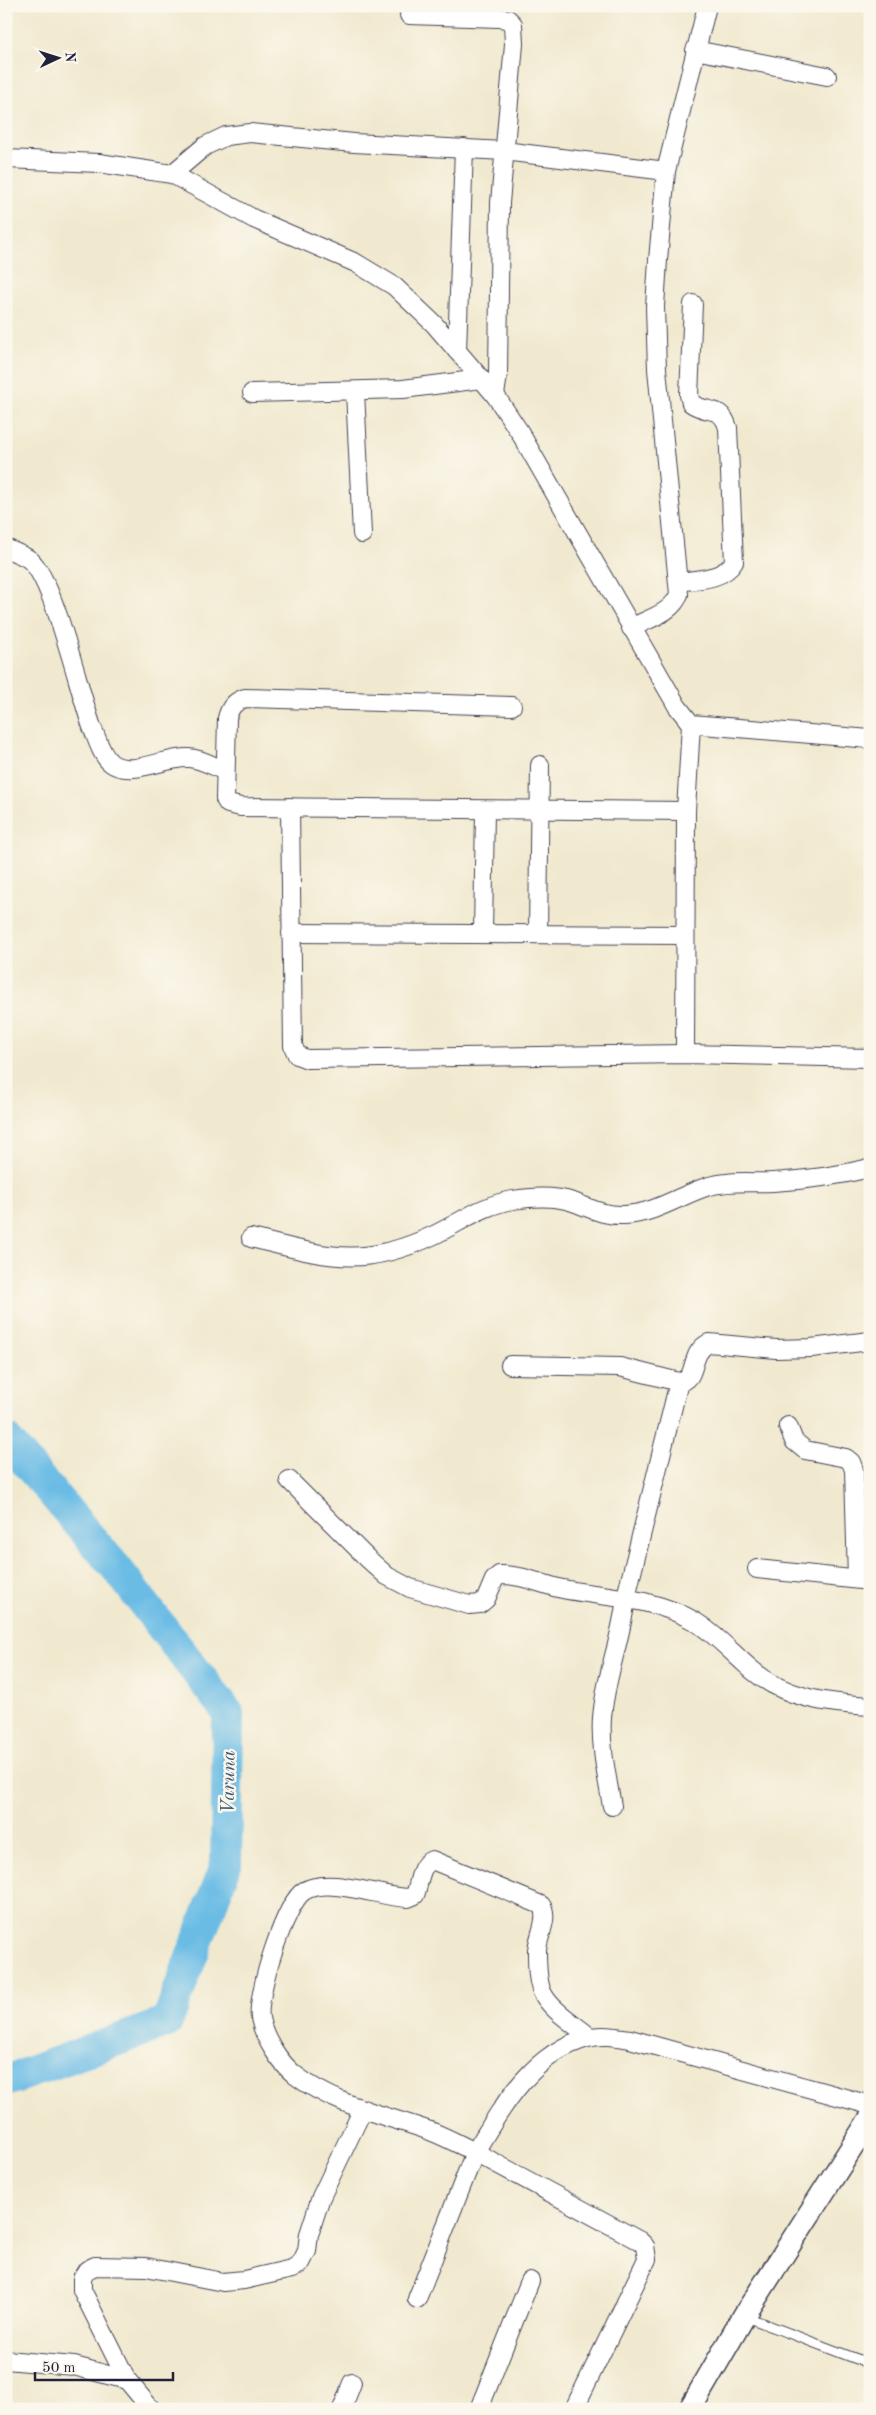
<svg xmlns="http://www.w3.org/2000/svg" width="876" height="2415" viewBox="0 0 876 2415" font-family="'Old Standard TT',serif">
<rect width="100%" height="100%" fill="#fbf7ec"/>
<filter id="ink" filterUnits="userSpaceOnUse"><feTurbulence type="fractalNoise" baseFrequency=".02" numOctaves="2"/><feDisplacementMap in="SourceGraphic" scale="10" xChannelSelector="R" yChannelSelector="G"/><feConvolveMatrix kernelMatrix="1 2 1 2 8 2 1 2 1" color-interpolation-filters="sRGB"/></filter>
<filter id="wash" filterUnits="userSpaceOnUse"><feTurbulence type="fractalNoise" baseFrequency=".0096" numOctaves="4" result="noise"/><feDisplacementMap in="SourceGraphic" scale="20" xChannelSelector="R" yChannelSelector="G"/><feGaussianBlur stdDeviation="1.12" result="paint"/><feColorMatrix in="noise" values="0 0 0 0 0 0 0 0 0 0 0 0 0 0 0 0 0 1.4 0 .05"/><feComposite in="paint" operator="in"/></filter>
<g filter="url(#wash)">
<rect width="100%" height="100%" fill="#f1e9cf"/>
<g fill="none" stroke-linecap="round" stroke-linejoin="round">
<polyline stroke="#6abce5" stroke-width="32" points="6,1439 118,1570 228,1713 226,1865 167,2022 6,2081"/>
</g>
</g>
<g filter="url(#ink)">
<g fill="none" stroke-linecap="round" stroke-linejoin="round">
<g stroke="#414051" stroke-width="11">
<polyline id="service" points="744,2316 870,2364"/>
</g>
<g stroke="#414051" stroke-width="20">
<g id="minor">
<polyline points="409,15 499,18 508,19 513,24 514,44 500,203 498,375 495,395"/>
<polyline points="695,50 827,76"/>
<polyline points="6,159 99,163 172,174 254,219 356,263 394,286 434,324 495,395 519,431 677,706 691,724 870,739"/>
<polyline points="172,174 205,146 226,136 250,133 354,143 504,151 666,171"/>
<polyline points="457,351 464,148"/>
<polyline points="355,391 362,534"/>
<polyline points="252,393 403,389 481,379"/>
<path d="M6,548C13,552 24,555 30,560C54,580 79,691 92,727C97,738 101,755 111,763C131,778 167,756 189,758C202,759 213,766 225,771"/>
<path d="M678,582C697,579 723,580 734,562L728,428C721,404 708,415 691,403L689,395L693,304"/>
<path d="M631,628C647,619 673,613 679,594L657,369L655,307L658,260L666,171L707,6"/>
<path d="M512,706L245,698C234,702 230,707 227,718L225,799L228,804L241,807L686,811"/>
<polyline points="290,807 293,1046 297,1055 307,1059 685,1054 870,1058"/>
<polyline points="291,933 685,935"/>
<polyline points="483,934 485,810"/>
<polyline points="538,934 540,765"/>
<polyline points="685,1054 686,811 691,724"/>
<path d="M251,1238C326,1256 360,1270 434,1235C461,1222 482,1205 513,1200C532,1197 555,1196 573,1202C590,1208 604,1216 624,1215C655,1214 680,1195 709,1186C730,1180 751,1183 773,1182C806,1180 837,1176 870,1168"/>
<path d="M510,1365L620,1367L679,1382C699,1380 688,1353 709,1343L776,1349L811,1348L870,1341"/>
<polyline points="788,1426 794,1441 805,1450 846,1458 851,1462 854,1470 857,1579"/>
<path d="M289,1480L367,1558L387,1576L410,1588L469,1605L480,1604L486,1599L494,1580L499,1575C519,1574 539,1583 558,1588C603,1598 652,1596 694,1621C715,1633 733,1654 752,1670C786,1699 827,1703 870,1706"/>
<polyline points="757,1569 870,1581"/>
<path d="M612,1806C607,1777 600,1747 602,1718C605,1677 622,1638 626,1597L679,1382"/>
<path d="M590,2037C575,2024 551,2011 542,1992C537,1980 537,1963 537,1950C538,1936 550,1917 541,1905L432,1860C419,1865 420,1883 415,1895L408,1898C379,1897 329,1876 304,1891C285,1903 256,1995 260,2018C264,2038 279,2062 295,2075C334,2105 385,2115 430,2131C446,2137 460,2145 475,2152C502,2107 533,2052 588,2038C602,2034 617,2037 630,2039L870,2105"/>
<polyline points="417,2299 475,2152 640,2241 645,2246 647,2259 574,2409"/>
<polyline points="6,2360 74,2366 127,2380"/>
<polyline points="151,2409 127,2380 82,2290 82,2278 87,2270 95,2266 146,2267 223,2282 244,2280 292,2269 301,2263 307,2251 309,2234 321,2197 363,2109"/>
<polyline points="342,2409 352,2383"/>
<polyline points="479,2409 530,2281"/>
</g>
</g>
<g stroke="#414051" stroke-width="25">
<polyline id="tertiary" points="690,2409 744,2316 870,2119"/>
</g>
<use href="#service" stroke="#fff" stroke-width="9"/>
<use href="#minor" stroke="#fff" stroke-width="18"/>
<use href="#tertiary" stroke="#fff" stroke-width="22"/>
</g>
</g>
<g text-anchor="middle" stroke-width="5" stroke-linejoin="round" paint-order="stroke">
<g font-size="19" font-style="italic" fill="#3b5876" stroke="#fbf7ec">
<text transform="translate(227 1782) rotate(-89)" y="7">Varuna</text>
</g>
</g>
<rect width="876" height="2415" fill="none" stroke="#fbf7ec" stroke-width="25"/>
<g transform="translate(58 58) rotate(86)" stroke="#fbf7ec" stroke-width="4" paint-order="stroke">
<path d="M0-4L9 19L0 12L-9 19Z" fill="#22223b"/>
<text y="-8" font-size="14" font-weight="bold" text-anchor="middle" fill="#22223b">N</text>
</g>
<path d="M35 2372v8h138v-8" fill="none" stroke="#22223b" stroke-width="2.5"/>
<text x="42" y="2372" font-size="15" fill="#22223b" stroke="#fbf7ec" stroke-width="4" paint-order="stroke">50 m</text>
</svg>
